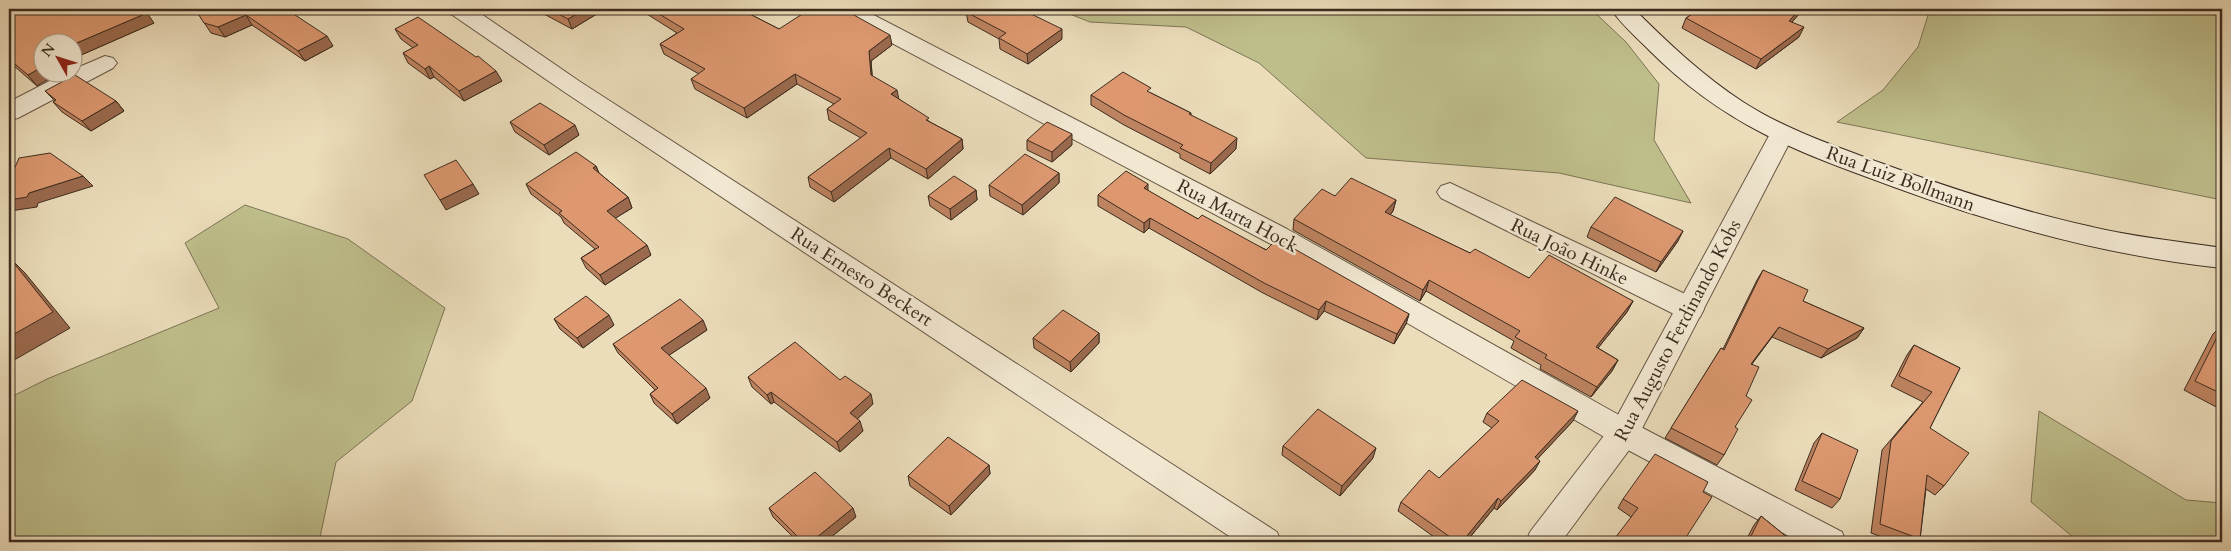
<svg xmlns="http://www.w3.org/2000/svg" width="2231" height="551" viewBox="0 0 2231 551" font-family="Cardo,serif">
<rect width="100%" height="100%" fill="#ebdcba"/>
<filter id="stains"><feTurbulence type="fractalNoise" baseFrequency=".004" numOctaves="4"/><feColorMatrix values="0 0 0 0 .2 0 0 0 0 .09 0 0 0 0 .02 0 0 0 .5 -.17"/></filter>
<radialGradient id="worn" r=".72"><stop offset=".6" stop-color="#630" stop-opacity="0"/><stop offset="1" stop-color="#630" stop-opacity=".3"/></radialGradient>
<g fill="#bebe8b" stroke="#7d7555">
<polygon points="1057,9 1591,9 1626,42 1659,84 1654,140 1691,203 1559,173 1366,158 1259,63 1186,27 1090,22"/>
<polygon points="1930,9 2222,9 2222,200 1837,122 1883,90 1918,47"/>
<polygon points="245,205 348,239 445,308 412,401 336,462 319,542 9,542 9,398 47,379 219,308 185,243"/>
<polygon points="2039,411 2186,500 2222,503 2222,542 2079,542 2031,502"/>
</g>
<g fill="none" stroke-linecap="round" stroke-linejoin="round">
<g stroke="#685846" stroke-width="2">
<g id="minor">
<polygon points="448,9 474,9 579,81 1277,532 1281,542 1238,542 563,91 451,14"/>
<polygon points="834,9 862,9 1287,229 1635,424 1842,532 1846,542 1800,542 1613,442 1269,243 837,14"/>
<polygon points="105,56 113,58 117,63 113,68 18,118 9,120 9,102 67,72 72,72 72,70"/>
<polygon points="1450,183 1700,301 1704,309 1700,317 1690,320 1680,317 1441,198 1437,192 1441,186"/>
</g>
</g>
<g stroke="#685846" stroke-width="2">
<polygon id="tertiary" points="1782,126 1791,128 1794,134 1635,442 1561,542 1526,542 1530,532 1613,424 1770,134 1773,128"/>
</g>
<g stroke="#3c2c1f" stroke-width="2">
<path id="secondary" d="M1611,9H1634C1668,43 1703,76 1743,102C1785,129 1832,145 1878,162C1947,187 2016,210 2088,226C2132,237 2177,241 2222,248V268C2109,256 2000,226 1894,187C1797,152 1724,125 1649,50C1636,37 1621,24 1611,9Z"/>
</g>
<use href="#minor" fill="#f2e8d2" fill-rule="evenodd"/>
<use href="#tertiary" fill="#f2e8d2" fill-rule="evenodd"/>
<use href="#secondary" fill="#f2e8d2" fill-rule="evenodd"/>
</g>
<g fill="#be8360" stroke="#3c2c1f">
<polygon points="9,9 154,23 72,59 72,42 37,86 13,65 9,60"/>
<polygon points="195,9 286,9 333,46 305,61 252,25 225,37 211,33"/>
<polygon points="542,9 605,9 572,29 544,14"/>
<polygon points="639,9 740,9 779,29 892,45 871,61 872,76 899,99 930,122 962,139 963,149 928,179 891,158 834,202 810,187 808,177 861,138 829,120 827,109 834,104 797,84 747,118 695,89 691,79 699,74 664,54 660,44 677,33"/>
<polygon points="1686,9 1802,9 1799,14 1792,22 1799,37 1756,69 1682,28 1686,18 1694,13"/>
<polygon points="966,12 1062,39 1028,64 1000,49 999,39 968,22"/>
<polygon points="395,29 502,81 464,101 434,77 430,79 408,63 403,53 413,48 401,39"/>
<polygon points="45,91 116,101 124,111 91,131 62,112 53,102 55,101"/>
<polygon points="1151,93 1191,113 1191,115 1236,149 1210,174 1180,158 1180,154 1124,125 1091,105 1091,95"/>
<polygon points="510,122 579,135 549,155 515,132"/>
<polygon points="1027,140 1072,145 1052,162 1027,150"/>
<polygon points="596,166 599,173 628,197 632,208 615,218 651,255 605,285 586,268 581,258 595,249 564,223 561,217 531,194 526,184"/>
<polygon points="1059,173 1059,183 1023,215 990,196 989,185"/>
<polygon points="976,190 977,200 951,220 930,206 928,196"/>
<polygon points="1148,191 1198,219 1409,314 1406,324 1394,344 1324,311 1317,320 1263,293 1149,228 1144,233 1098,206 1098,195"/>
<polygon points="1335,196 1396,200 1393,211 1390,215 1470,253 1529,278 1633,301 1627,312 1598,348 1618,360 1612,371 1591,397 1540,369 1541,365 1511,348 1514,341 1426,291 1420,301 1293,230 1294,219"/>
<polygon points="1591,227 1678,241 1656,272 1587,237"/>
<polygon points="1763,270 1803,301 1864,328 1857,338 1821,358 1772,337 1752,364 1746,396 1735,427 1724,455 1717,465 1665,438 1721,348 1723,349 1757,280"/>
<polygon points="554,319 614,325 583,348 560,329"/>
<polygon points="2222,325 2222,410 2184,390 2213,334"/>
<polygon points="707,330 669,355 710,398 677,424 654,403 650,394 655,390 618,353 613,344"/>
<polygon points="1099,333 1099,343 1071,372 1034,348 1033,338"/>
<polygon points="1914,345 1960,368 1930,428 1944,486 1935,495 1926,489 1920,539 1917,542 1896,542 1871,533 1882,450 1923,402 1891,386 1907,355"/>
<polygon points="748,377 873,404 857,419 863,431 840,452 774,402 771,404 752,387"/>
<polygon points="1487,413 1573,421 1537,459 1535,470 1497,510 1494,508 1466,542 1441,542 1398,511 1401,502 1439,478 1492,428 1483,422"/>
<polygon points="1822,433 1840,499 1832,508 1795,490 1814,443"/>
<polygon points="1283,446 1373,458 1340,496 1282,455"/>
<polygon points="989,465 990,474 951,515 910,486 908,476"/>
<polygon points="1703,492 1631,517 1618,508 1623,499"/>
<polygon points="769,508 856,517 825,542 798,542 773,517"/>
<polygon points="1761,516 1793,542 1745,542 1754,525"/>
</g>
<g fill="#9b6a4e" stroke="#3c2c1f">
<polygon points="585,9 605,9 572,29 568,19"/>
<polygon points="1800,9 1802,9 1799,14 1784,31 1789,21"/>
<polygon points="147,13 154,23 72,59 72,45"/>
<polygon points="246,15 252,25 225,37 218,27"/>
<polygon points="1804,27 1799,37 1756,69 1761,59"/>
<polygon points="1062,29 1062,39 1028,64 1027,54"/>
<polygon points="890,35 892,45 871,61 873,85 871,75 869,51"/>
<polygon points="327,36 333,46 305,61 298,51"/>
<polygon points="429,66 434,77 430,79 425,69"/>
<polygon points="42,67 42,72 61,72 37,86 28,75"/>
<polygon points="496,71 502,81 464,101 459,91"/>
<polygon points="795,74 797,84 747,118 744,108"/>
<polygon points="897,90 899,100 891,94"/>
<polygon points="116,101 124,111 91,131 82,121"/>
<polygon points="575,125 579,135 549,155 544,145"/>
<polygon points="1072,134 1072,145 1052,162 1052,152"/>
<polygon points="1237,138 1236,149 1210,174 1211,163"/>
<polygon points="962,139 963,149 928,179 926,169"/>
<polygon points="889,148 891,158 834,202 831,192"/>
<polygon points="596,166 600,176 593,168"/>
<polygon points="1059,173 1059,183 1023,215 1022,205"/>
<polygon points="83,176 93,186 38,203 37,207 10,211 9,210 9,200 29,193"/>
<polygon points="473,184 479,194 446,210 440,200"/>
<polygon points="1148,184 1148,194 1144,188"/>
<polygon points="976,190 977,200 951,220 950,209"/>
<polygon points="628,197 632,208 611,221 607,211"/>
<polygon points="1396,200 1393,211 1383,224 1385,212"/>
<polygon points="1150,218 1149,228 1144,233 1144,223"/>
<polygon points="1683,231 1678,241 1656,272 1661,262"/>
<polygon points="647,245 651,255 605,285 600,275"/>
<polygon points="9,257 25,273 70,328 9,363"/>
<polygon points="1429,280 1426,291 1420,301 1423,290"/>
<polygon points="1326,301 1324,311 1317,320 1319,310"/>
<polygon points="1633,301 1627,312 1590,358 1596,347"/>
<polygon points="1409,314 1406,324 1394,344 1397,334"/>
<polygon points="609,315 614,325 583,348 577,338"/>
<polygon points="703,320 707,330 665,358 661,348"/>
<polygon points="1779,327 1772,337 1745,373 1751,364"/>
<polygon points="1864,328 1857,338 1821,358 1828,349"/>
<polygon points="1099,333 1099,343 1071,372 1070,362"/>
<polygon points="1618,360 1612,371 1591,397 1597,387"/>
<polygon points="706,388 710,398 677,424 672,414"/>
<polygon points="771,392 774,402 771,404 767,395"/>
<polygon points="871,394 873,404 853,423 850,413"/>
<polygon points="1578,411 1573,421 1530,467 1535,457"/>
<polygon points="860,421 863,431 840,452 837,442"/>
<polygon points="1376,448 1373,458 1340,496 1342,486"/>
<polygon points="1540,461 1535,470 1497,510 1501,501"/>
<polygon points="989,465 990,474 951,515 949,506"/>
<polygon points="1498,498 1494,508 1466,542 1462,542"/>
<polygon points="853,508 856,517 825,542 811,542"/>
</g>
<g fill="#dd9870" stroke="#3c2c1f">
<polygon points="9,9 141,9 147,13 72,45 72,42 42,42 42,67 28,75 9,59"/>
<polygon points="195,9 286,9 327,36 298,51 246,15 218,27 204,23"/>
<polygon points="549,9 585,9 568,19"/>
<polygon points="651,9 740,9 779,29 810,9 843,9 890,35 869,51 871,75 897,90 891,94 929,118 926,120 962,139 926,169 889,148 831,192 808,177 867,133 827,109 841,99 795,74 744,108 691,79 705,69 660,44 684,29"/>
<polygon points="971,9 1021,9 1062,29 1027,54 999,38 1006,33 966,12"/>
<polygon points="1700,9 1800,9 1789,21 1804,27 1761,59 1686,18"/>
<polygon points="418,17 476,57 478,56 496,71 459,91 429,66 425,69 403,53 418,45 395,29"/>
<polygon points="1123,72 1151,88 1147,91 1191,113 1189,114 1237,138 1211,163 1180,148 1183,145 1124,115 1091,95"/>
<polygon points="75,75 116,101 82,121 53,102 56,100 45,91"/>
<polygon points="540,103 575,125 544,145 510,122"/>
<polygon points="1047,122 1072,134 1052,152 1027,140"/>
<polygon points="576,152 596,166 593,168 628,197 607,211 647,245 600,275 581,258 599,247 559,213 562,211 526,184"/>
<polygon points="50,153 83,176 29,193 27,197 9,200 9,181 19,158"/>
<polygon points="1025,154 1059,173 1022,205 989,185"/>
<polygon points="456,160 473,184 440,200 424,175"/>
<polygon points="1126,171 1148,184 1144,188 1198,219 1202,215 1266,250 1277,239 1409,314 1397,334 1326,301 1319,310 1264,283 1150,218 1144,223 1098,195"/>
<polygon points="954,176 976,190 950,209 928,196"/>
<polygon points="1351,178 1396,200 1385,212 1470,253 1475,249 1529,278 1549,255 1633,301 1596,347 1618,360 1597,387 1545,358 1547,355 1515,337 1520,331 1429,280 1423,290 1294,219 1322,189 1335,196"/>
<polygon points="1615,197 1683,231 1661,262 1591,227"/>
<polygon points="9,257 53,312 9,337"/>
<polygon points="1763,270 1808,290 1803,301 1864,328 1828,349 1779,327 1751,364 1759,367 1746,396 1752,400 1735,427 1738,429 1724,455 1671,428 1721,348 1724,350"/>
<polygon points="586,296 609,315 577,338 554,319"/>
<polygon points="680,299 703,320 661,348 706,388 672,414 650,394 658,388 613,344"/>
<polygon points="1063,310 1099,333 1070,362 1033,338"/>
<polygon points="2222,327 2222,394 2195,381"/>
<polygon points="795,342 840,380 845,376 871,394 850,413 860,421 837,442 771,392 767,395 748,377"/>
<polygon points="1914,345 1960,368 1930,428 1969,453 1944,486 1927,475 1920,539 1880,524 1891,441 1932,392 1899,376"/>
<polygon points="1522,380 1578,411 1535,457 1540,461 1501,501 1498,498 1462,542 1457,542 1401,502 1429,470 1439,478 1499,421 1487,413"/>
<polygon points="1318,409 1376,448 1342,486 1283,446"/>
<polygon points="1822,433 1858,450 1840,499 1802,481"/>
<polygon points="948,437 989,465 949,506 908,476"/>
<polygon points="1655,454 1708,482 1703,492 1712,497 1683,542 1612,542 1638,508 1623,499"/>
<polygon points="815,472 853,508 811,542 803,542 769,508"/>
<polygon points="1761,516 1793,542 1748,542"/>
</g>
<g text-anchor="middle" stroke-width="5" stroke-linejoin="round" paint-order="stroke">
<g font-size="19" fill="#3c2c1f" stroke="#f2e8d2">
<text transform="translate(1901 178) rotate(20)" y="7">Rua Luiz Bollmann</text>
<text transform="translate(1238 215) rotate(28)" y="7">Rua Marta Hock</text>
<text transform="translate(1570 251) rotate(26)" y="7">Rua João Hinke</text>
<text transform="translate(862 276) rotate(33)" y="7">Rua Ernesto Beckert</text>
<text transform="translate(1677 330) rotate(-62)" y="7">Rua Augusto Ferdinando Kobs</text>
</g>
</g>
<rect width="2231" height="551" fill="none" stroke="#ebdcba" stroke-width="30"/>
<rect x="10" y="10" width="2211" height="531" fill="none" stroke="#3c2c1f" stroke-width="2.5"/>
<rect x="15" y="15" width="2201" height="521" fill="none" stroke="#3c2c1f"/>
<g transform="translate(58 58) rotate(309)"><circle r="24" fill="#f2e8d2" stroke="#a99d8a"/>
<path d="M0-4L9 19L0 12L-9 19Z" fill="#8f2418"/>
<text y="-8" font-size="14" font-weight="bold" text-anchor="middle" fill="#3c2c1f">N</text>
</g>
<rect width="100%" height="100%" filter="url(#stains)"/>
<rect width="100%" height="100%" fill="url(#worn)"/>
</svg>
